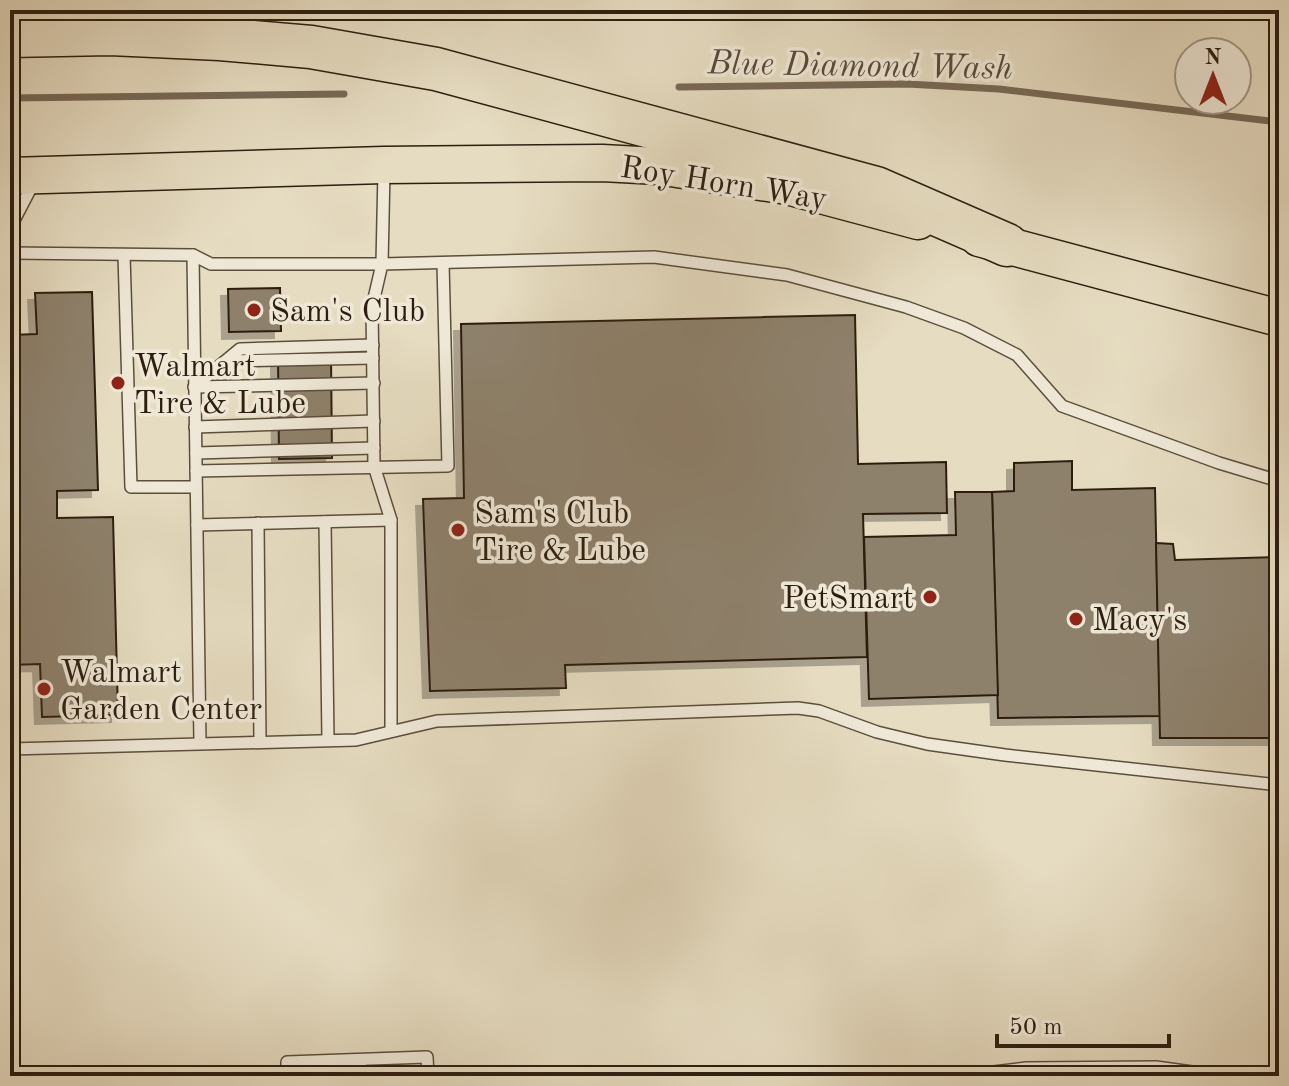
<svg xmlns="http://www.w3.org/2000/svg" width="1289" height="1086" viewBox="0 0 1289 1086" font-family="'Old Standard TT',serif">
<defs>
<filter id="shadow"><feDropShadow dx="-7" dy="7" stdDeviation="0" flood-color="#0004"/></filter>
</defs>
<rect width="100%" height="100%" fill="#e6dcc1"/>
<filter id="stains"><feTurbulence type="fractalNoise" baseFrequency=".0025" numOctaves="4"/><feColorMatrix values="0 0 0 0 .2 0 0 0 0 .09 0 0 0 0 .02 0 0 0 .5 -.17"/></filter>
<radialGradient id="worn" r=".72"><stop offset=".6" stop-color="#630" stop-opacity="0"/><stop offset="1" stop-color="#630" stop-opacity=".3"/></radialGradient>
<g fill="none" stroke-linecap="round" stroke-linejoin="round">
<g stroke="#776956" stroke-width="7">
<polyline points="679,87 907,84 999,89 1279,122"/>
<polyline points="10,98 344,94"/>
</g>
</g>
<g fill="#8e816c" stroke="#2e1e10" stroke-width="2" filter="url(#shadow)">
<polygon points="280,288 281,331 229,332 228,289"/>
<polygon points="92,292 98,490 57,491 57,518 113,517 118,715 42,717 40,664 10,665 10,335 37,334 35,293"/>
<polygon points="855,315 858,464 946,462 947,513 863,514 867,657 565,665 566,688 430,691 423,499 464,498 461,324"/>
<polygon points="331,356 332,458 279,459 278,357"/>
<polygon points="1072,461 1072,490 1155,488 1160,716 998,718 992,492 1014,491 1014,463"/>
<polygon points="955,492 992,492 998,695 869,699 864,537 956,535"/>
<polygon points="1156,543 1173,544 1175,560 1278,557 1279,738 1160,738"/>
</g>
<g fill="none" stroke-linecap="round" stroke-linejoin="round">
<g stroke="#5c4e3c" stroke-width="14">
<g id="service">
<polyline points="10,228 34,182"/>
<polyline points="10,253 193,255 211,264 382,264 384,171"/>
<polyline points="124,255 131,487 196,487"/>
<polyline points="193,255 200,743"/>
<polyline points="226,361 373,358"/>
<polyline points="194,387 240,349 373,345"/>
<polyline points="195,387 374,383"/>
<polyline points="195,427 374,421"/>
<polyline points="196,453 374,448"/>
<polyline points="196,471 448,466 443,263"/>
<polyline points="325,522 328,740"/>
<polyline points="258,523 260,742"/>
<polyline points="197,525 391,520"/>
<polyline points="391,731 391,520 374,466 372,307 382,264 654,257 787,275 906,307 964,328 1017,355 1062,406 1219,463 1279,481"/>
<polyline points="10,749 356,740 437,721 798,708 819,711 877,732 927,744 1005,755 1279,785"/>
<polyline points="287,1076 287,1062 427,1057 428,1076"/>
<polyline points="358,1076 361,1060"/>
<polyline points="960,1076 1026,1068 1156,1067 1221,1076"/>
</g>
</g>
<g stroke="#2e1e10" stroke-width="39">
<g id="primary">
<polyline points="10,176 384,165 602,163 658,166 787,186 918,221"/>
<polyline points="979,238 1279,318"/>
</g>
</g>
<g stroke="#2e1e10" stroke-width="45">
<polyline id="motorway" points="10,36 110,34 220,39 311,47 436,69 876,188 1007,245"/>
</g>
<use href="#service" stroke="#efe8d7" stroke-width="11"/>
<use href="#primary" stroke="#e6dcc1" stroke-width="36"/>
<use href="#motorway" stroke="#e6dcc1" stroke-width="42"/>
</g>
<g fill="#8f2418" stroke="#efe8d7" stroke-width="3">
<circle cx="254" cy="310" r="8"/>
<circle cx="118" cy="383" r="8"/>
<circle cx="458" cy="530" r="8"/>
<circle cx="930" cy="597" r="8"/>
<circle cx="1076" cy="619" r="8"/>
<circle cx="44" cy="689" r="8"/>
</g>
<g text-anchor="middle" stroke-width="7" stroke-linejoin="round" paint-order="stroke">
<g font-size="32" fill="#2e1e10" stroke="#efe8d7">
<text transform="translate(724 182) rotate(9)" y="11">Roy Horn Way</text>
</g>
<g font-size="32" fill="#2e1e10" stroke="#efe8d7" text-anchor="start">
<text x="270" y="321">Sam's Club</text>
<text x="134" y="376">Walmart<tspan x="134" dy="37">Tire &amp; Lube</tspan></text>
<text x="474" y="523">Sam's Club<tspan x="474" dy="37">Tire &amp; Lube</tspan></text>
<text x="914" y="608" text-anchor="end">PetSmart</text>
<text x="1092" y="630">Macy's</text>
<text x="60" y="682">Walmart<tspan x="60" dy="37">Garden Center</tspan></text>
</g>
<g font-size="34" font-style="italic" fill="#584a39" stroke="#efe8d7">
<text transform="translate(860 64) rotate(1)" y="12">Blue Diamond Wash</text>
</g>
</g>
<rect width="1289" height="1086" fill="none" stroke="#e6dcc1" stroke-width="40"/>
<rect x="12" y="12" width="1265" height="1062" fill="none" stroke="#2e1e10" stroke-width="4"/>
<rect x="20" y="20" width="1249" height="1046" fill="none" stroke="#2e1e10" stroke-width="2"/>
<g transform="translate(1213 76)"><circle r="38" fill="#efe8d7" stroke="#a29787" stroke-width="2"/>
<path d="M0-6L14 30L0 20L-14 30Z" fill="#8f2418"/>
<text y="-12" font-size="22" font-weight="bold" text-anchor="middle" fill="#2e1e10">N</text>
</g>
<path d="M997 1034v12h172v-12" fill="none" stroke="#2e1e10" stroke-width="4"/>
<text x="1009" y="1034" font-size="24" fill="#2e1e10" stroke="#efe8d7" stroke-width="6" paint-order="stroke">50 m</text>
<rect width="100%" height="100%" filter="url(#stains)"/>
<rect width="100%" height="100%" fill="url(#worn)"/>
</svg>
